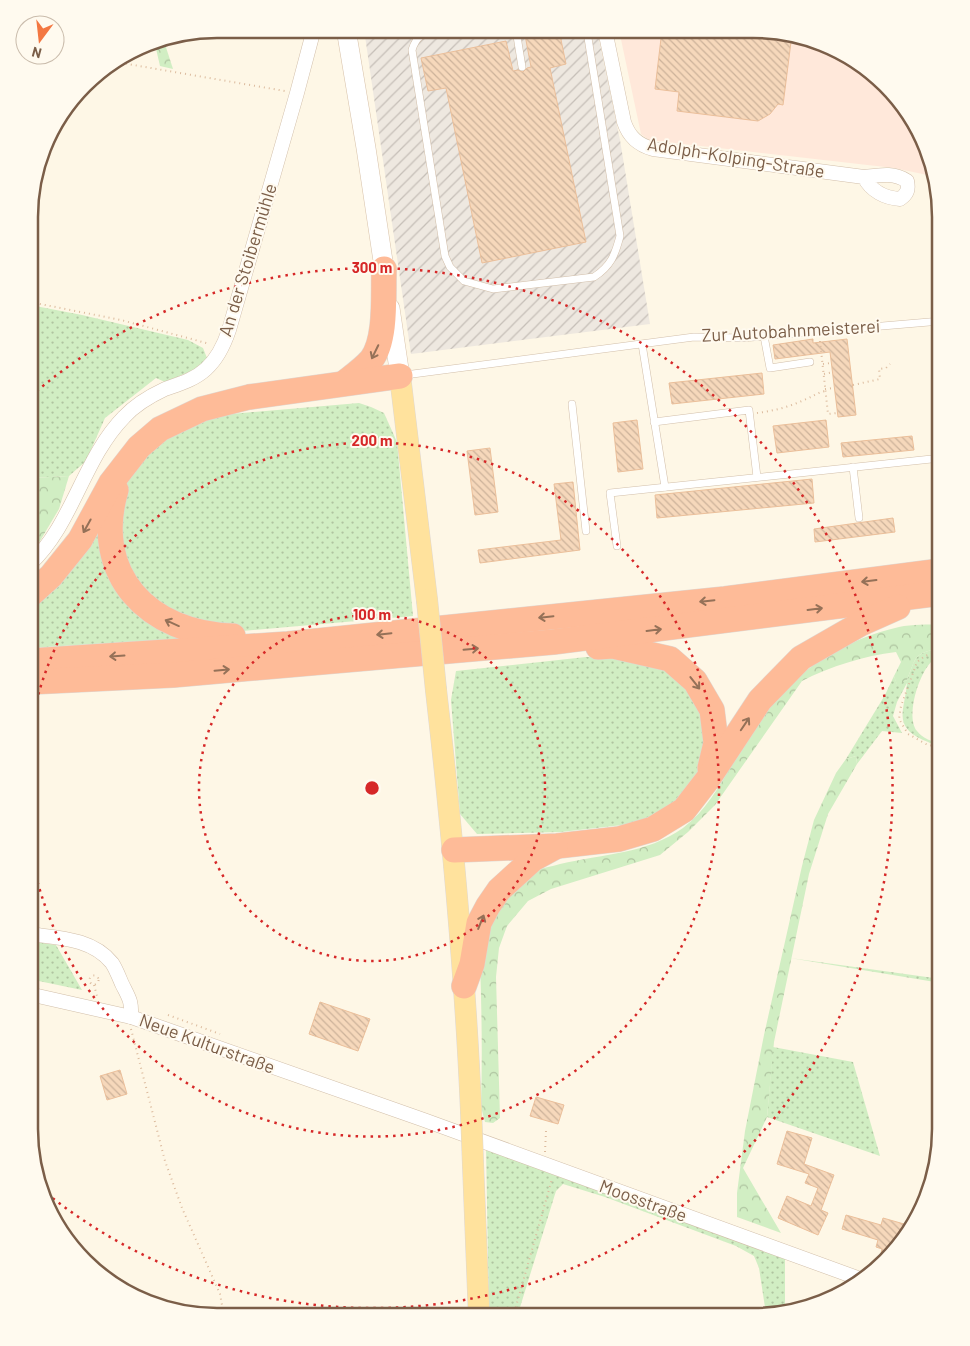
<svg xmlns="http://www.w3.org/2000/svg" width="970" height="1346" viewBox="0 0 970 1346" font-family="Barlow,sans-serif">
<defs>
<pattern id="industrial-furrows" width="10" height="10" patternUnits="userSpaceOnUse" patternTransform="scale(1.25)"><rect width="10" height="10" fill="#eee8e0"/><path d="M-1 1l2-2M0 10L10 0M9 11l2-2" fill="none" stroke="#c6bfb8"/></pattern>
<pattern id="green-dots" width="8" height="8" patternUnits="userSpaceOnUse" patternTransform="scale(1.25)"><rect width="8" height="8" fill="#d1eec3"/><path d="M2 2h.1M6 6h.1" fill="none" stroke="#afc4a0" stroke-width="1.8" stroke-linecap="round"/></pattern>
<pattern id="forest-crowns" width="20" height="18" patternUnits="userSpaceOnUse" patternTransform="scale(1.25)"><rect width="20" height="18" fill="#d1eec3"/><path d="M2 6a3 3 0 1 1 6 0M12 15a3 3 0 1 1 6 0" fill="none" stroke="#afc4a0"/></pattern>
<pattern id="building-back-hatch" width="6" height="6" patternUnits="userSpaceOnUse" patternTransform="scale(1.25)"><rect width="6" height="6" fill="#f6d8bb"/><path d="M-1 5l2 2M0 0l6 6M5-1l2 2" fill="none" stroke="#ccb29a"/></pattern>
</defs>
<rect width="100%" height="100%" fill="#fef7e6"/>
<polygon fill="#ffe8da" points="619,30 778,30 825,43 868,67 922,134 932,176 894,168 649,140 641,134"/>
<polygon fill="url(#industrial-furrows)" points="364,29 597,30 620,140 650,324 411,354"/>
<g fill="url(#green-dots)">
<polygon points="30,305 82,315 188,340 203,348 207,358 201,367 165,382 156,378 105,418 86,461 69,476 32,478 30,480"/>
<polygon points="359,403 371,407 384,413 397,442 413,616 231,632 199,628 135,590 116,514 124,485 159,440 199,422 231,414"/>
<polygon points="105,501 101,535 178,635 177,639 30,648 30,605"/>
<path d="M941,648V655C922,660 904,715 917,731C922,738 933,742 941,744V747C935,746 929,742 923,740C892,726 905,709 907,683L897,702L893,716L902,733L882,731L857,764L856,756L846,759L885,695L894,676L897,684L907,680C917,655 913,654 941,648Z"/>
<polygon points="586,657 629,658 657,666 678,679 696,700 704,720 705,761 684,795 661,813 631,824 561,832 477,834 460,814 451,700 456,671"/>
<polygon points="29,939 36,942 56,945 82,990 29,979"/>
<polygon points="790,958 941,979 941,983"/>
<polygon points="773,1047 853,1062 880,1156 767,1117"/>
<polygon points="486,1147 547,1169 546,1172 785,1258 785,1310 766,1314 759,1268 754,1256 736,1246 605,1197 563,1184 556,1191 517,1317 489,1317"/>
</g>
<g fill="url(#forest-crowns)">
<polygon points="163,38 173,69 160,66 154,40"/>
<polygon points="69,476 59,509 37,546 30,546 30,480 32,478"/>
<path d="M941,624V648C913,654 917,655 907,680L897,685L894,676L901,662L896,652C864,656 831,666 802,681L715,805L688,832L660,855L551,889L528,901L507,926L499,948L496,977L500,1118L493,1123L485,1122L481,1107C482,1071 482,1034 481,997C481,977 478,956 484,936C487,928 501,904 506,897C512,889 523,879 531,873C539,868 551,867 560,864C602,854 647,854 683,828C715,804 730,764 750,732C782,679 840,640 899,627C912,624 928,625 941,624Z"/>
<polygon points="856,756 857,764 828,814 809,874 774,1042 767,1117 743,1168 781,1233 737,1217 737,1193 745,1131 764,1035 802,866 814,820 836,773 846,759"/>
</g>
<g fill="url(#building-back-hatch)" stroke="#ebbf9a">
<polygon points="552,30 559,30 566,64 550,68 586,242 482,263 446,88 428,91 421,58 506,41 513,71 518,70 523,72 527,68 531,67 525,35"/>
<polygon points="662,30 778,30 792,34 783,105 778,104 770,114 758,121 677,111 679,92 655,89"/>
<polygon points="813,339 813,343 847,339 856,415 838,417 830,352 775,359 773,345"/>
<polygon points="762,373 764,394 672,404 669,383"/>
<polygon points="637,420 643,469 618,472 613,423"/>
<polygon points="826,420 829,447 777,453 773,426"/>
<polygon points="912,436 914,450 843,457 841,443"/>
<polygon points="490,448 498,512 475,515 467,451"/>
<polygon points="812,479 814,503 657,518 655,495"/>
<polygon points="573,482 580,550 480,563 478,550 561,540 554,484"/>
<polygon points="893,518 895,532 815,542 814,529"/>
<polygon points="320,1002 370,1019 358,1051 309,1034"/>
<polygon points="120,1070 127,1094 107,1100 100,1076"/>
<polygon points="536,1097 564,1105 558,1124 530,1116"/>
<polygon points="787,1131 812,1138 804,1164 834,1175 821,1210 828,1213 818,1235 778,1218 787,1196 811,1206 818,1188 805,1183 809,1174 777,1164"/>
<polygon points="846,1215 881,1225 883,1218 904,1224 898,1247 877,1271 882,1249 876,1247 878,1240 842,1229"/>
</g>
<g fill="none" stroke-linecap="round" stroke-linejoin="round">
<g stroke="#d2bfaa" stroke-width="8">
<g id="service">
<path d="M442,29C426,33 417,33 412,50L445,256L450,267L464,281L493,289L594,277C611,266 615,255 620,236L588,38L592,31L596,30"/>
<polyline points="516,30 522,67"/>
<polyline points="764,336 770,368 810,362"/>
<polyline points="642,344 665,487"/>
<polyline points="405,375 694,337 742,338 941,321"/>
<polyline points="572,404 586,531"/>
<polyline points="654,422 749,410 757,477"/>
<polyline points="853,467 859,518"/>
<polyline points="617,546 610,493 941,458"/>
</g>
</g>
<g stroke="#d2bfaa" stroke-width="15">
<g id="minor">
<path d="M605,30L624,122C629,137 638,145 653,149L864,177C880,175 894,172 907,181C909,190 907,194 900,199C885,198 871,191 864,177"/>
<path d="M30,564C73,524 83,459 124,417C135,405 150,396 165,389C179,384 194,380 206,369C217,359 224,345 229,330L297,93L314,29"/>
<path d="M29,934C58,938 92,938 112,963C116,969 119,977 122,984C129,998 132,1001 131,1017"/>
<polyline points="29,994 131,1017 424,1120 863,1280"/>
</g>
</g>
<g stroke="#d8c2aa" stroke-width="20">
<g id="secondary">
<polyline points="346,29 366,148 386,281"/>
<polyline points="390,308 400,376"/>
</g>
</g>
<g stroke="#dfd8d3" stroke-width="22">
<g id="primary">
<polyline points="400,376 427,600"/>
<path d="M436,690C452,830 465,970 471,1110"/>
<polyline points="473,1164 479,1316"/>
</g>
</g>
<g stroke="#dfd8d3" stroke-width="26">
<g id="motorway">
<path d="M344,383C353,376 363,369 371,360C387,340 383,294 384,269"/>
<path d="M116,490C91,575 149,634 233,636"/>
<polyline points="30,595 51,576 80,540 111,483 139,447 160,429 202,409 249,397 400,376"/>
<polyline points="598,647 613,646 670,659 695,681 712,710 716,743 710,768"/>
<polyline points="30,661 288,644 725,599 941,571"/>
<polyline points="30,682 173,675 553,642 941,593"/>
<polyline points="454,850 557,846 619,839 653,829 684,810 708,779 760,700 801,658 862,623 898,607"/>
<polyline points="464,986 472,964 479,923 488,906 499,890 533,859 555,847"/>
</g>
</g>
<g stroke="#dcbb9e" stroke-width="2" stroke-dasharray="1 4" stroke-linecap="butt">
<polyline points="116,62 285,91"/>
<polyline points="30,302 121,320 210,344"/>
<polyline points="820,341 828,414 837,413"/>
<polyline points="823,364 831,363"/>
<polyline points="824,374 833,372"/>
<polyline points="853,385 880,379 879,369 886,368 890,364"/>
<polyline points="825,389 834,388"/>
<path d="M757,413C773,411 789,407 804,400C812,397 818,392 826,391"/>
<polyline points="941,748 926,744 908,734 899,719 901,706 917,662 925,656 941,651"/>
<circle cx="94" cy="980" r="4.5"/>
<polyline points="94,985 97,996"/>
<polyline points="168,1015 220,1034"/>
<polyline points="131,1029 165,1161 182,1208 220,1294 224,1316"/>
<polyline points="545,1152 546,1131"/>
<polyline points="513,1317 552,1179"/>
</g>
<use href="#service" stroke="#fff" stroke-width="7"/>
<use href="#minor" stroke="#fff" stroke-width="14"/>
<use href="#secondary" stroke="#fff" stroke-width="19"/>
<use href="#primary" stroke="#ffe29d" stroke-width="21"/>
<use href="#motorway" stroke="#febb98" stroke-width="25"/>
<g stroke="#dfd8d3" stroke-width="22" stroke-linecap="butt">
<g id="primary-bridge">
<polyline points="427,600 436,690"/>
<polyline points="471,1110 473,1164"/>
</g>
</g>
<use href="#primary-bridge" stroke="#ffe29d" stroke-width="21"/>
</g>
<defs><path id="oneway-shaft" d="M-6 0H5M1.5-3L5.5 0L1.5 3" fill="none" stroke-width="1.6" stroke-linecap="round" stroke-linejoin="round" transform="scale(1.25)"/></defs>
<g stroke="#957158">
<use href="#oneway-shaft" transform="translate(375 352) rotate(116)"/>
<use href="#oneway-shaft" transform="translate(87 526) rotate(119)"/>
<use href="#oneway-shaft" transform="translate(869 581) rotate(173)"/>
<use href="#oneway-shaft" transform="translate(707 601) rotate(174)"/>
<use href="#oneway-shaft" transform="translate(815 609) rotate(-7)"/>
<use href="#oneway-shaft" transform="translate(546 617) rotate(174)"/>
<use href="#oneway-shaft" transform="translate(172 623) rotate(-156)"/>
<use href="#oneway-shaft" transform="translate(654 630) rotate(-7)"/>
<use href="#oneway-shaft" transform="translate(384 634) rotate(174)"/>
<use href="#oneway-shaft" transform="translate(471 649) rotate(-5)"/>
<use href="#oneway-shaft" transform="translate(117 656) rotate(176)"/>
<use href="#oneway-shaft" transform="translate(222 670) rotate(-5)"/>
<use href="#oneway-shaft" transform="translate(695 683) rotate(52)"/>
<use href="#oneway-shaft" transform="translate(745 724) rotate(-56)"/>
<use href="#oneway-shaft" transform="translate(481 922) rotate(-68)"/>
</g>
<g fill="none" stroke="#d62828" stroke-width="2.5" stroke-dasharray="2.5 5">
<circle cx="372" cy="788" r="173"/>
<path d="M30 731A347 347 0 1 1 29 842"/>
<path d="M31 396A520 520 0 1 1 45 1192"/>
</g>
<g text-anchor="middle" stroke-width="4" stroke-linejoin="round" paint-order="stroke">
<g font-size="18" fill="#7b5e48" stroke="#fffaef">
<text transform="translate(736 158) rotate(9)" y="6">Adolph-Kolping-Straße</text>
<text transform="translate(248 260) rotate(-73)" y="6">An der Stoibermühle</text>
<text transform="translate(791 331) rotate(-3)" y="6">Zur Autobahnmeisterei</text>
<text transform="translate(207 1044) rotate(20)" y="6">Neue Kulturstraße</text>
<text transform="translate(643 1201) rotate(20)" y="6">Moosstraße</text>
</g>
</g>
<path d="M0 0H970V1346H0ZM217 38H753A179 179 0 0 1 932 217V1129A179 179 0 0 1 753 1308H217A179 179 0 0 1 38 1129V217A179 179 0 0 1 217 38Z" fill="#fffaef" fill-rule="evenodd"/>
<path fill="none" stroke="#7b5e48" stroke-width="2.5" d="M217 38H753A179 179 0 0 1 932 217V1129A179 179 0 0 1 753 1308H217A179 179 0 0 1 38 1129V217A179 179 0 0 1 217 38Z"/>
<circle cx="372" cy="788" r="8" fill="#d62828" stroke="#fffaef" stroke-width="2.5"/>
<g font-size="15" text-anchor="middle" font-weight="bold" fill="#d62828" stroke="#fffaef" stroke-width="4" stroke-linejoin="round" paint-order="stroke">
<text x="372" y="273">300 m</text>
<text x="372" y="446">200 m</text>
<text x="372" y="620">100 m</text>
</g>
<g transform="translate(40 40) rotate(195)"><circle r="24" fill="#fffaef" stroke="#cabcac"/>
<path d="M0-4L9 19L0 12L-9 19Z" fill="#f37741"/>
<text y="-8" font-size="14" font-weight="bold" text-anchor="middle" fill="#7b5e48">N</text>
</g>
</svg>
